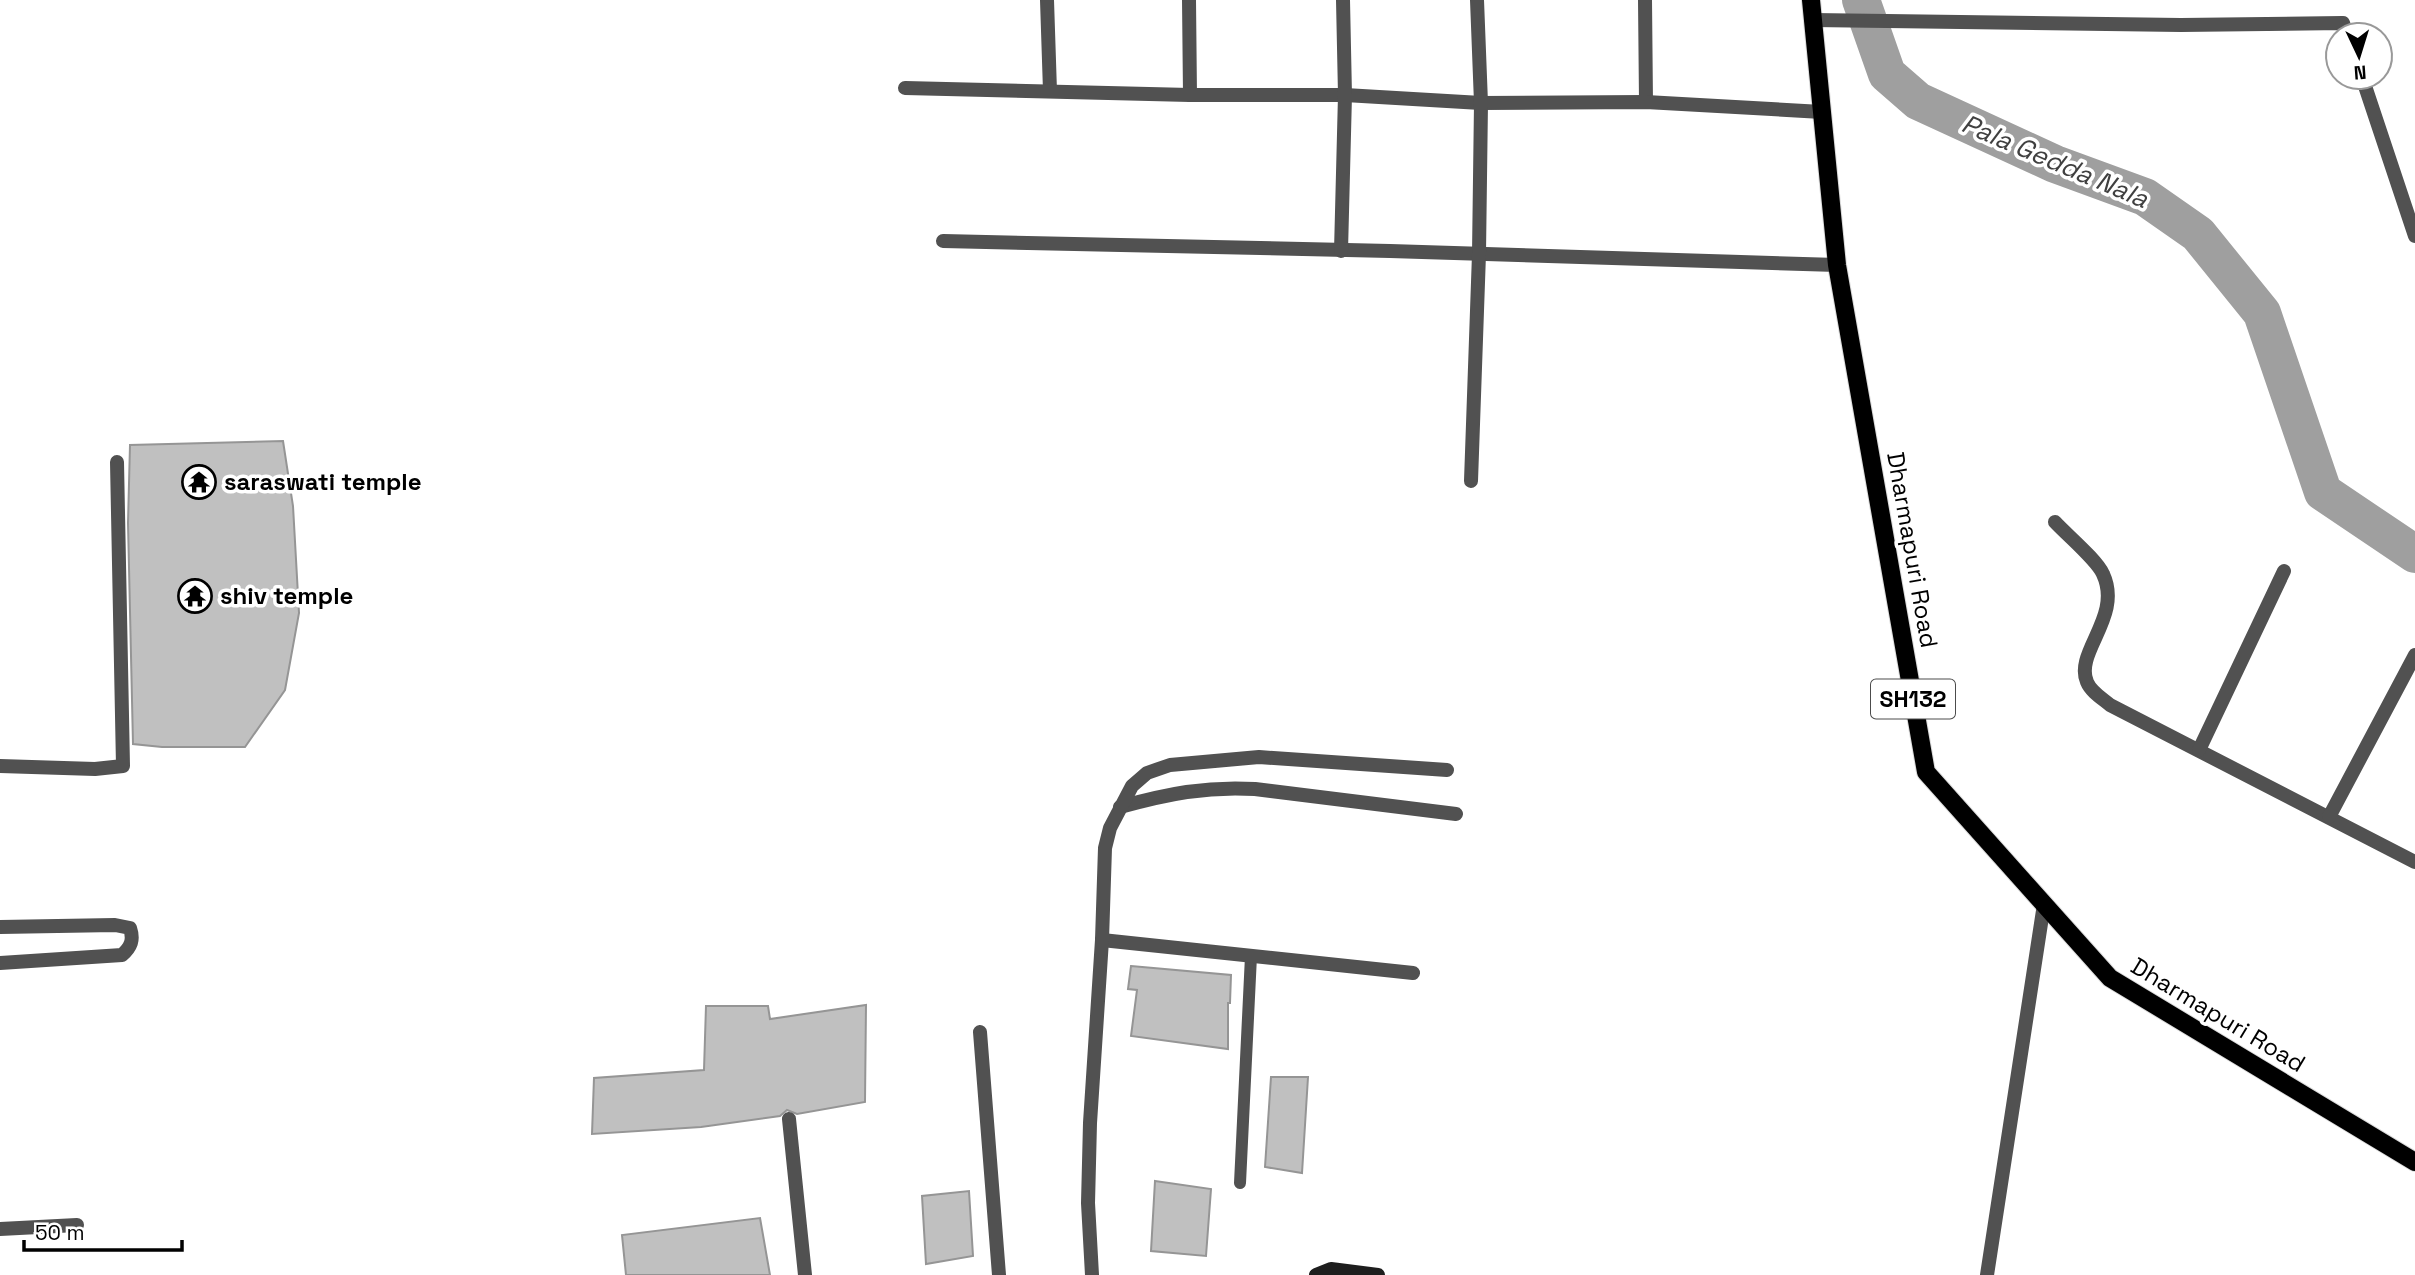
<svg xmlns="http://www.w3.org/2000/svg" width="2415" height="1275" viewBox="0 0 2415 1275" font-family="'Space Grotesk',sans-serif">
<rect width="100%" height="100%" fill="#fff"/>
<g fill="none" stroke-linecap="round" stroke-linejoin="round">
<polyline stroke="#9f9f9f" stroke-width="38" points="1861,0 1887,74 1918,101 2055,164 2145,197 2198,234 2262,313 2323,492 2415,554"/>
</g>
<g fill="#c0c0c0" stroke="#959595" stroke-width="2">
<polygon points="283,441 293,506 299,613 285,690 245,747 162,747 133,744 128,523 130,445"/>
<polygon points="1131,966 1231,975 1230,1003 1228,1003 1228,1049 1131,1036 1137,990 1128,989"/>
<polygon points="866,1005 865,1102 797,1114 787,1110 780,1116 701,1127 592,1134 594,1078 704,1070 706,1006 768,1006 770,1019"/>
<polygon points="1271,1077 1308,1077 1302,1173 1265,1167"/>
<polygon points="1155,1181 1211,1189 1206,1256 1151,1251"/>
<polygon points="969,1191 973,1256 926,1264 922,1196"/>
<polygon points="760,1218 770,1275 626,1275 622,1235"/>
</g>
<g fill="none" stroke-linecap="round" stroke-linejoin="round">
<g stroke="#dbdbdb" stroke-width="20">
<polyline id="primary" points="1811,0 1837,265 1926,772 2110,978 2415,1162"/>
</g>
<polyline stroke="#515151" stroke-width="12" points="1240,1183 1251,956"/>
<g stroke="#515151" stroke-width="14">
<polyline points="1047,0 1050,91"/>
<polyline points="1189,0 1190,95"/>
<polyline points="1645,0 1646,102"/>
<polyline points="1813,20 2181,25 2343,23 2347,35"/>
<polyline points="2362,77 2415,236"/>
<polyline points="905,88 1190,95 1345,95 1481,103 1646,102 1822,112"/>
<polyline points="943,241 1390,251 1837,265"/>
<polyline points="1341,251 1345,95 1343,0"/>
<polyline points="1471,481 1479,254 1481,103 1477,0"/>
<path d="M2055,522C2067,535 2097,560 2103,574C2123,617 2074,652 2087,682C2091,692 2103,699 2110,705L2415,862"/>
<polyline points="2199,750 2284,571"/>
<polyline points="0,766 95,769 123,766 117,462"/>
<path d="M1120,807C1167,794 1206,786 1255,789L1456,814"/>
<polyline points="2329,817 2415,655"/>
<path d="M0,927L115,925L130,928C134,940 131,947 122,955L0,963"/>
<polyline points="1102,940 1413,973"/>
<polyline points="980,1032 999,1275"/>
<polyline points="789,1119 805,1275"/>
<polyline points="0,1229 77,1225"/>
<polyline points="1092,1275 1088,1203 1090,1123 1102,940 1105,848 1110,828 1132,786 1147,773 1170,765 1259,757 1447,770"/>
<polyline points="1987,1275 2044,904"/>
</g>
<polyline stroke="#1e1e1e" stroke-width="14" points="1316,1275 1331,1269 1378,1275"/>
<use href="#primary" stroke="#000" stroke-width="18"/>
</g>
<defs>
<g id="temple-ring" transform="scale(1.75)"><circle r="9.5" fill="#fff" stroke="#000" stroke-width="1.5"/><path d="M0-6L5-2H3V0L6.5 2.5H4V6H1.5V3h-3V6H-4V2.5H-6.5L-3 0V-2H-5Z" fill="#000"/></g>
</defs>
<g fill-rule="evenodd">
<use href="#temple-ring" x="199" y="482"/>
<use href="#temple-ring" x="195" y="596"/>
</g>
<g text-anchor="middle" stroke-width="7" stroke-linejoin="round" paint-order="stroke">
<rect fill="#fff" stroke="#4c4c4c" stroke-width="2" x="1871" y="679.5" width="84" height="39" rx="5"/>
<g font-size="23" font-weight="bold" fill="#000">
<text x="1913" y="707">SH132</text>
</g>
<g font-size="24" font-weight="bold" fill="#000" stroke="#fff" text-anchor="start">
<text x="224" y="490">saraswati temple</text>
<text x="220" y="604">shiv temple</text>
</g>
<g font-size="24" fill="#000" stroke="#fff">
<text transform="translate(1912 550) rotate(80)" y="8">Dharmapuri Road</text>
<text transform="translate(2218 1015) rotate(31)" y="8">Dharmapuri Road</text>
</g>
<g font-size="26" font-style="italic" fill="#404040" stroke="#fff">
<text transform="translate(2055 161) rotate(23)" y="9">Pala Gedda Nala</text>
</g>
</g>
<g transform="translate(2359 56) rotate(176)"><circle r="33" fill="#ffffff" stroke="#999999" stroke-width="2"/>
<path d="M0-5L12 26L0 18L-12 26Z" fill="#000000"/>
<text y="-10" font-size="19" font-weight="bold" text-anchor="middle" fill="#000000">N</text>
</g>
<path d="M24 1240v10h158v-10" fill="none" stroke="#000000" stroke-width="3.5"/>
<text x="35" y="1240" font-size="21" fill="#000000" stroke="#ffffff" stroke-width="5" paint-order="stroke">50 m</text>
</svg>
